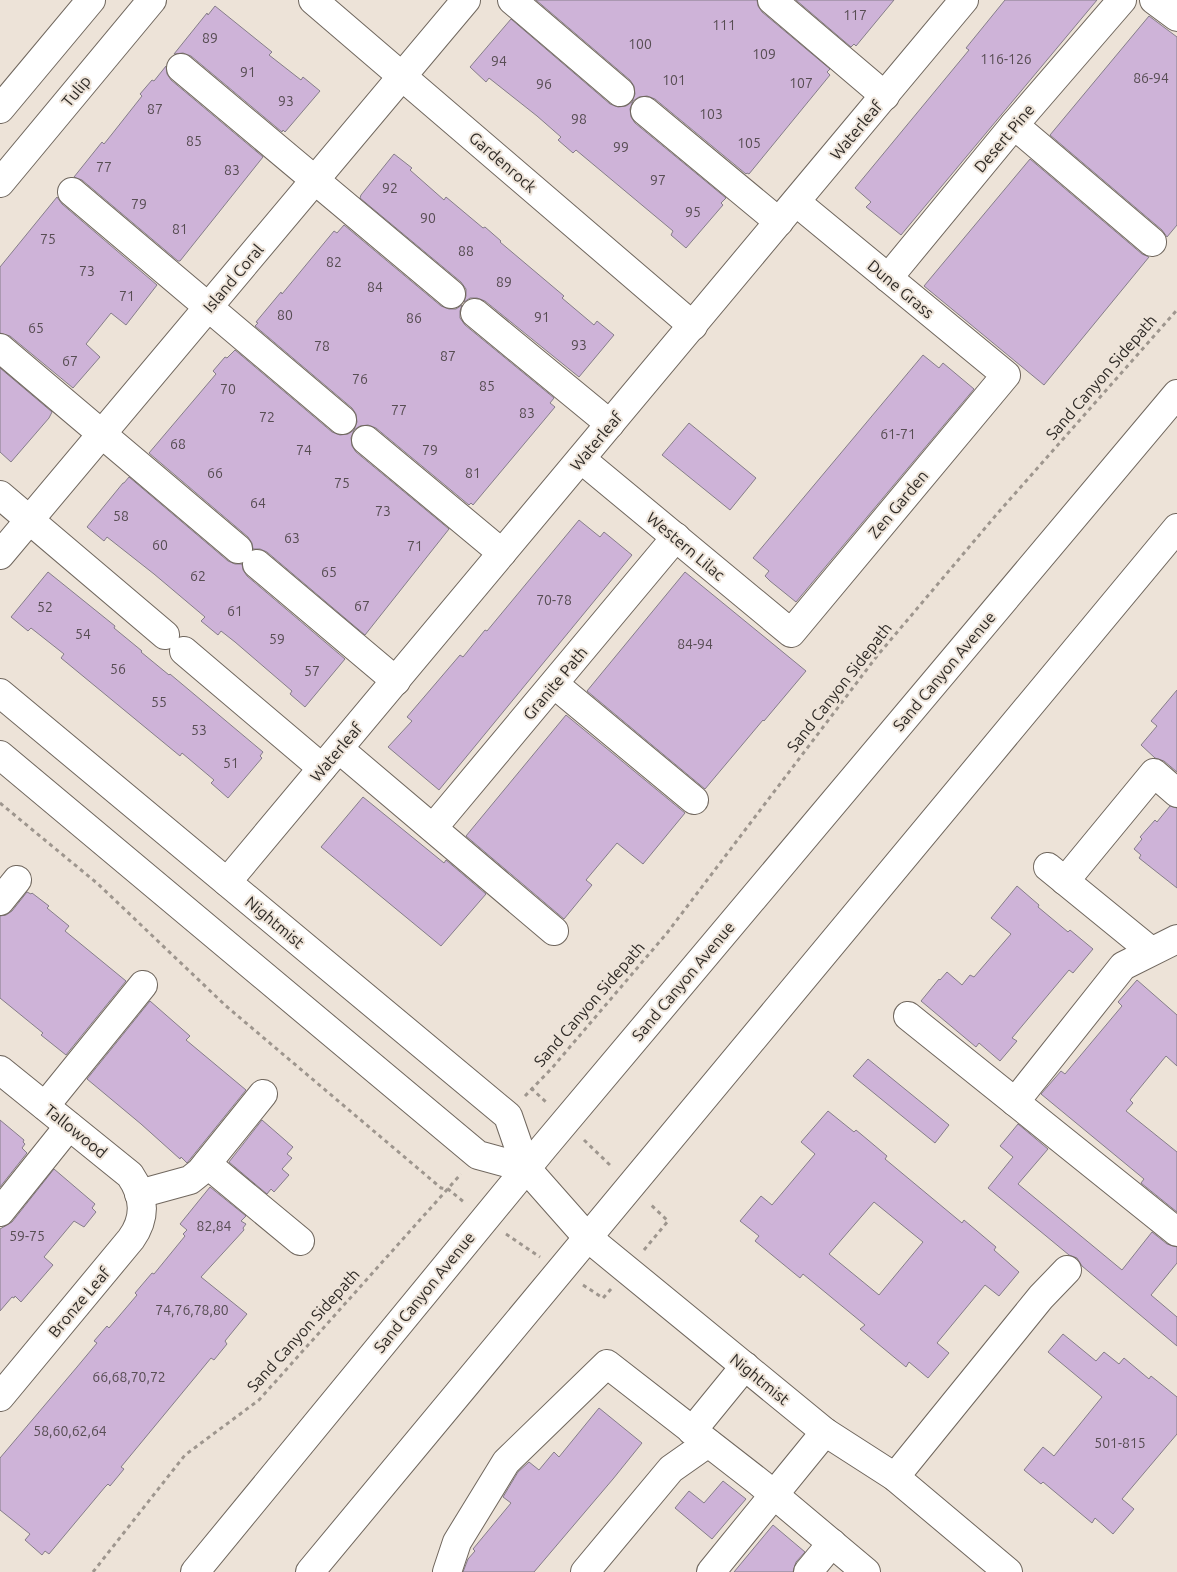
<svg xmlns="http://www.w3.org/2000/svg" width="1177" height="1572" viewBox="0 0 1177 1572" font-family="Ubuntu,sans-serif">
<rect width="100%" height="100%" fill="#ede3d8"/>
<g fill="#ceb3d8" stroke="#867e89" fill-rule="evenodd">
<polygon points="536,0 757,0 758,6 762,12 830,69 827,72 830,75 749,174 747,173 746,174 655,99 647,96 639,97 633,101 630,109 631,117 635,123 726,198 721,203 723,205 686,248 671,235 673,231 576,150 573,153 558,140 561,137 537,116 489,78 486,82 470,67 511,19 610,104 618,107 626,106 632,102 635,94 634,86 630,80"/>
<polygon points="796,0 894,0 856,46 854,44 851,47"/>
<polygon points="1005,0 1097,0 901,235 866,207 871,202 855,188 969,50 966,48"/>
<polygon points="215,6 272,52 269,55 301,80 303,77 320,91 285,132 283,130 282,132 191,56 183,53 174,54 207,13 208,15"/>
<polygon points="1149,16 1177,37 1177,225 1167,237 1162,230 1050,135"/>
<polygon points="166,66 167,74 171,80 263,157 180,261 178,261 82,180 74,177 102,142 104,144 112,134 142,96 140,94 152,80 154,81"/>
<polygon points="394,154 412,168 410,170 444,200 446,197 483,228 485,227 501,241 500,242 564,296 562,298 594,325 597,321 614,335 579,377 485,301 477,298 470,298 464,302 466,296 466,289 461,282 360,198 361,195"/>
<polygon points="1030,159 1142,254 1149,257 1044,385 924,286"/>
<polygon points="57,197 62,204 157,285 126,325 111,313 86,344 100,357 73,388 10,336 0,333 0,267"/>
<polygon points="344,225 441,306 449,309 456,309 462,305 460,311 460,318 465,325 554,398 550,403 555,407 473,505 471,503 469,505 376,428 368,425 360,426 354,430 351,438 352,446 356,452 449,529 365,635 267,552 260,549 253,549 252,543 248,537 149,453 216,374 213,371 225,357 227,358 235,350 332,432 340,435 348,434 354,430 357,422 356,414 352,408 255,326 258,323 256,322 281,292 282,294 334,231 337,233"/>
<polygon points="923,355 939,368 943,363 974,389 796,602 770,581 765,576 769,571 753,558"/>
<polygon points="0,368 52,412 49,418 11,462 0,452"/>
<polygon points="689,423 756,478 730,510 662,455"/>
<polygon points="129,477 228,561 235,564 242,564 243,570 247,576 345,659 305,707 290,694 292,691 235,642 221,631 218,635 201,621 205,617 154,574 107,537 104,541 87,527 123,483 124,483"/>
<polygon points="579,520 600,537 604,532 632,555 439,790 388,747 412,721 407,717 460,655 463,657 485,630 487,631"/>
<polygon points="48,572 115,626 114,628 142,651 141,652 169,675 170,674 263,752 260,756 262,758 228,798 211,783 214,780 182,753 180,756 61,658 64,654 31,628 28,631 11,617"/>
<polygon points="685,572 806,671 764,721 763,720 705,789 587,691"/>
<polygon points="1177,690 1177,772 1164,761 1155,758 1141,745 1157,726 1151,721"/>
<polygon points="566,715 685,813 643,864 617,843 586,880 592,885 564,919 466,836"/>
<polygon points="363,797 444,863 446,860 486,894 441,946 321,847"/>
<polygon points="1170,806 1177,808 1177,888 1139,858 1141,855 1134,849 1142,839 1140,837 1155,820 1157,822"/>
<polygon points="1017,886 1039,905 1038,907 1068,932 1070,930 1093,949 1073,973 1069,970 1012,1038 1017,1041 1000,1061 979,1043 976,1047 921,1001 939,979 940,980 947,972 962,985 970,975 974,977 1011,934 991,918"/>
<polygon points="27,892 31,894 32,893 49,906 47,908 69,926 65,931 126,981 66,1055 41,1035 43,1033 0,998 0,916 6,915 12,911"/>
<polygon points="1137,980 1177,1015 1177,1066 1166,1056 1130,1100 1133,1103 1126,1111 1177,1152 1177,1212 1141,1183 1144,1179 1041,1094 1061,1071 1065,1074 1122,1006 1118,1002"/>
<polygon points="150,1001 190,1036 186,1040 246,1090 187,1163 181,1157 180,1159 141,1124 87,1079"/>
<polygon points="868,1059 949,1125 935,1143 853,1076"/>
<path d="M828,1111L854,1132L856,1130L868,1140L887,1156L885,1159L962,1223L964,1220L996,1247L994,1250L1019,1272L999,1296L985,1285L937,1343L949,1353L928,1378L909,1362L906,1367L860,1329L865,1325L803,1274L800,1278L755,1241L759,1236L740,1221L761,1196L772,1205L815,1154L801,1142ZM874,1202L923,1242L879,1295L829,1254Z"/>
<polygon points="0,1120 24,1140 23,1142 25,1144 22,1148 27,1153 0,1187"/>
<polygon points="262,1120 293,1147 287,1154 292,1158 282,1169 289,1175 274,1192 271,1189 267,1194 229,1162"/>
<polygon points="1018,1124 1048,1149 1018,1184 1122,1270 1152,1232 1167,1244 1177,1247 1177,1263 1151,1295 1177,1317 1177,1346 1082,1266 1077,1258 1069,1255 988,1188 1013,1157 1000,1146"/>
<polygon points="54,1169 95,1204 92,1208 96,1212 84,1227 74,1221 44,1257 53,1265 21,1302 15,1296 14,1298 12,1297 0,1311 0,1229 12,1222"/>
<polygon points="210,1187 246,1216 241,1221 246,1224 243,1228 244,1230 201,1277 247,1314 225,1341 227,1344 214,1360 211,1358 121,1467 124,1469 110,1486 108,1484 105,1487 49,1554 45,1551 42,1555 25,1540 30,1534 0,1510 0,1458 77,1367 97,1343 94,1341 107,1326 109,1328 137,1295 135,1293 152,1273 154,1274 185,1236 183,1234 187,1230 180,1224"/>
<polygon points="1063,1334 1096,1361 1104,1352 1119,1364 1124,1358 1149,1379 1151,1376 1177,1397 1177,1434 1122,1499 1134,1509 1113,1534 1095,1518 1092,1523 1043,1482 1041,1484 1024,1470 1043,1447 1054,1456 1102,1397 1048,1352"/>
<polygon points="599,1408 642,1443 613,1479 534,1572 463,1572 468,1559 475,1551 473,1549 511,1503 503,1497 518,1472 529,1462 539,1470 554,1452 559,1457"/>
<polygon points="723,1481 746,1499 712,1539 675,1508 689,1491 704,1503"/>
<polygon points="773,1525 805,1552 796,1562 793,1572 734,1572"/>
</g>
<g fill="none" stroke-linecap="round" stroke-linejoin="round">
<g stroke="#70675e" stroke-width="30">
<g id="minor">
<polyline points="313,0 693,326"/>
<polyline points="512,0 620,92"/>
<polyline points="772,0 885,96"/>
<polyline points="1154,0 1177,17"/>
<polyline points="181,68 451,294"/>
<polyline points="0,109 91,0"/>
<polyline points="645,111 779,222"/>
<polyline points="1014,125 1152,242"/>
<polyline points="0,183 152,0"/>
<polyline points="72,192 342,420"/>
<polyline points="888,278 1014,125 1122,0"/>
<polyline points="475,313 610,424"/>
<polyline points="0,348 238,549"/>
<polyline points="366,440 502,553"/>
<polyline points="581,459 791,633 1006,375 796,202"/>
<polyline points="0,495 165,635"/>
<polyline points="0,555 466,0"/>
<polyline points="257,564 396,681"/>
<polyline points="184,651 322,768"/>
<polyline points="554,684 694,800"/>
<polyline points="0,693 508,1116 526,1168 587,1237 825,1432 895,1477 1008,1572"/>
<polyline points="339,749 554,931"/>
<polyline points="0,755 478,1155 526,1168"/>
<polyline points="433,828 676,537"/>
<polyline points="1048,867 1151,951"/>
<polyline points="1065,881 1154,773 1177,793"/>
<polyline points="227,882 964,0"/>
<polyline points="0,901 17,880"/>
<polyline points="908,1016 1177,1232"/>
<path d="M0,1070L130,1175C145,1197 146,1218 131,1239L0,1397"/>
<polyline points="1015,1102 1123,966 1177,939"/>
<polyline points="45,1106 143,985"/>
<polyline points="207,1164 300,1241"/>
<polyline points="139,1194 190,1180 200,1172 263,1094"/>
<polyline points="0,1212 69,1126"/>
<polyline points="692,1431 745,1366"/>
<polyline points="895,1477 1041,1297 1067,1270"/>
<polyline points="447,1572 457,1542 506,1462 607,1364 760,1483 866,1572"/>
<polyline points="585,1572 671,1469 708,1443"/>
<polyline points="711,1572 825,1432"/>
<polyline points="808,1572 832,1543"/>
</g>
</g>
<g stroke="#70675e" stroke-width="30">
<g id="major">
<polyline points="195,1572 544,1147 1177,394"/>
<polyline points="310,1572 1177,528"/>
</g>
</g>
<g stroke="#9e968e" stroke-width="3" stroke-dasharray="4 4" stroke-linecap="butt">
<polyline points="0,803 98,884 226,1006 434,1182 441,1188 448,1189 465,1203"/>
<polyline points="531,1088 548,1104"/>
<polyline points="525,1096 552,1068 667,933 877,656 997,514 1177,310"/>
<polyline points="584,1140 612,1167"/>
<polyline points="506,1234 540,1257"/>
<polyline points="644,1250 668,1221 649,1203"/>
<polyline points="583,1285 603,1298 611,1289"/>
<polyline points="93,1572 185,1455 259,1400 461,1174"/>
</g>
<use href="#minor" stroke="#fff" stroke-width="28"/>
<use href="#major" stroke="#fff" stroke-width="28"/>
</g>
<g text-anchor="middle" stroke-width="4" stroke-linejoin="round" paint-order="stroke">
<g font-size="14" fill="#574d53">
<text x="855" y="20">117</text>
<text x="724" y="30">111</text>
<text x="210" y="43">89</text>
<text x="640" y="49">100</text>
<text x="764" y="59">109</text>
<text x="1006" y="64">116-126</text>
<text x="499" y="66">94</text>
<text x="248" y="77">91</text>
<text x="1151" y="83">86-94</text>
<text x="674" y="85">101</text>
<text x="801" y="88">107</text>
<text x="544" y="89">96</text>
<text x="286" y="106">93</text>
<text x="155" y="114">87</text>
<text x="711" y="119">103</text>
<text x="579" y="124">98</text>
<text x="194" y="146">85</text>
<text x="749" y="148">105</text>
<text x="621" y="152">99</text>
<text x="104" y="172">77</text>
<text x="232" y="175">83</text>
<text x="658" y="185">97</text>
<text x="390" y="193">92</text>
<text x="139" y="209">79</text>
<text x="693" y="217">95</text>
<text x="428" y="223">90</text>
<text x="180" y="234">81</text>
<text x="48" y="244">75</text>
<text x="466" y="256">88</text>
<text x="334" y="267">82</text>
<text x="87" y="276">73</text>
<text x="504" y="287">89</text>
<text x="375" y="292">84</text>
<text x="127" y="301">71</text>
<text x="285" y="320">80</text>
<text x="542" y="322">91</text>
<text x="414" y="323">86</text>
<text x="36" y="333">65</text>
<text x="579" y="350">93</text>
<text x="322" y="351">78</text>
<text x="448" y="361">87</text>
<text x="70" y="366">67</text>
<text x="360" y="384">76</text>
<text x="487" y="391">85</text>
<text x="228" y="394">70</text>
<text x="399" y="415">77</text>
<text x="527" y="418">83</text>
<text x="267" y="422">72</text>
<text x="898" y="439">61-71</text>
<text x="178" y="449">68</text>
<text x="304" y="455">74</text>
<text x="430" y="455">79</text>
<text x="215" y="478">66</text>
<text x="473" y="478">81</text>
<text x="342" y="488">75</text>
<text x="258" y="508">64</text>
<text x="383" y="516">73</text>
<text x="121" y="521">58</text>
<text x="292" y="543">63</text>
<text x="160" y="550">60</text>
<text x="415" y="551">71</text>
<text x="329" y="577">65</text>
<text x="198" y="581">62</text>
<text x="554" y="605">70-78</text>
<text x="362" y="611">67</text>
<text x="45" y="612">52</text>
<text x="235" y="616">61</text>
<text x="83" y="639">54</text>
<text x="277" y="644">59</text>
<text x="695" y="649">84-94</text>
<text x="118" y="674">56</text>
<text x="312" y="676">57</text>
<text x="159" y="707">55</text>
<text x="199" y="735">53</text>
<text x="231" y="768">51</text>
<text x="214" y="1231">82,84</text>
<text x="27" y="1241">59-75</text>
<text x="192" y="1315">74,76,78,80</text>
<text x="129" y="1382">66,68,70,72</text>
<text x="70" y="1436">58,60,62,64</text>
<text x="1120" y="1448">501-815</text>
</g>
<g font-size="16" fill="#2f2b27" stroke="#ede3d8">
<text transform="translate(76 91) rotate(-50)" y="6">Tulip</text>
<text transform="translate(856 130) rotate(-50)" y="6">Waterleaf</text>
<text transform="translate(1004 138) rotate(-50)" y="6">Desert Pine</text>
<text transform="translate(503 162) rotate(41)" y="6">Gardenrock</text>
<text transform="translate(233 278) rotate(-50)" y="6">Island Coral</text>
<text transform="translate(901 289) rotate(40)" y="6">Dune Grass</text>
<text transform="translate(1101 377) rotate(-49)" y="6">Sand Canyon Sidepath</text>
<text transform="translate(596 441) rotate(-50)" y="6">Waterleaf</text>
<text transform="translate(898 504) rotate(-50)" y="6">Zen Garden</text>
<text transform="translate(686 546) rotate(40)" y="6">Western Lilac</text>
<text transform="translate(944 671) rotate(-50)" y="6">Sand Canyon Avenue</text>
<text transform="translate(555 683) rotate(-50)" y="6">Granite Path</text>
<text transform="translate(839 687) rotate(-52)" y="6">Sand Canyon Sidepath</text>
<text transform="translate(336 752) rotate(-50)" y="6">Waterleaf</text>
<text transform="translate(275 922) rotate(40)" y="6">Nightmist</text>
<text transform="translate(683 981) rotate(-50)" y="6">Sand Canyon Avenue</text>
<text transform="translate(589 1004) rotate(-49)" y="6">Sand Canyon Sidepath</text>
<text transform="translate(76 1131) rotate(39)" y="6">Tallowood</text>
<text transform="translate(424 1292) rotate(-51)" y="6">Sand Canyon Avenue</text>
<text transform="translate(79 1302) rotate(-50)" y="6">Bronze Leaf</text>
<text transform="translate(303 1330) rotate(-48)" y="6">Sand Canyon Sidepath</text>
<text transform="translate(760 1379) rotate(39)" y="6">Nightmist</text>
</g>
</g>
</svg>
